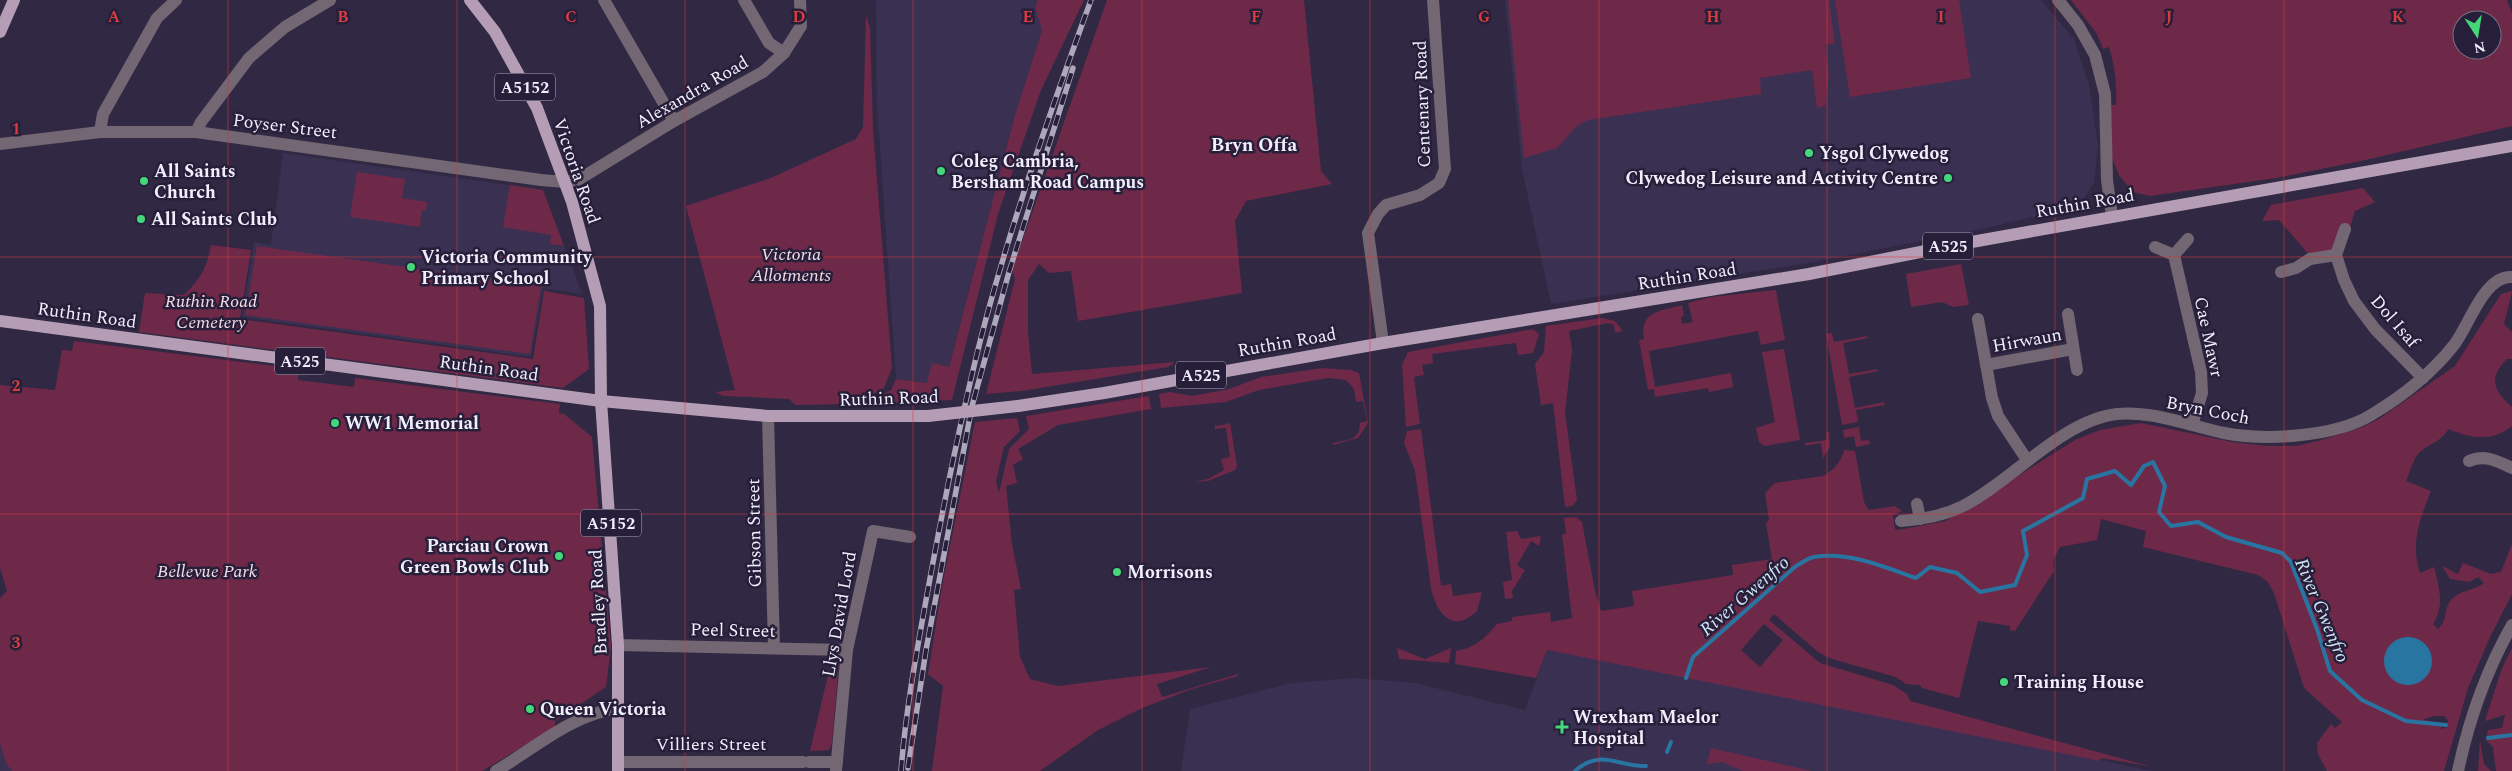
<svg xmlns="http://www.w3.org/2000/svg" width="2512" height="771" viewBox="0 0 2512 771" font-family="Spectral,serif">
<rect width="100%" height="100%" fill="#312944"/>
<g fill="#393052">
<polygon points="876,0 1061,0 1036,54 1015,115 944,385 896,379 877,104"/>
<polygon points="1505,0 2041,0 2074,39 2089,85 2098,145 2094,183 2081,203 2055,212 1972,231 1809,263 1551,304 1522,169"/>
<polygon points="283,153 543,190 582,294 543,288 531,357 242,317 254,242 271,245"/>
<polygon points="1547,650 2020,743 2152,771 1181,771 1190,709 1292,683 1354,678 1415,683 1525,710"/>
<polygon points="0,743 2,744 21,771 0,771"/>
</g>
<g fill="#6e2949" fill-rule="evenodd">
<path d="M1038,0H1084L1041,90L998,214L952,400L862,404L891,390L896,379L927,383L932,363L949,367L1015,115L1042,31C1041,20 1032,9 1038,0Z"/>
<polygon points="1107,0 1304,0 1321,171 1332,184 1246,201 1235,221 1242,293 1078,321 1071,271 1049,273 1039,264 1028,280 1028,332 1032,374 1175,362 1168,367 1022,391 986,394 1015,279 1012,270"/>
<polygon points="1508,0 1829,0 1835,43 1825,45 1829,75 1825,106 1817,108 1812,70 1760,78 1761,94 1588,120 1577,126 1557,148 1524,158"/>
<polygon points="1835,0 1959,0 1971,78 1850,97"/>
<path d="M2071,0H2507L2512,13V126L2361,161L2276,178L2150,196L2133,192L2119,175L2112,158L2111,105H2116C2117,85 2115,67 2109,47L2103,49L2097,34ZM2462,20H2492V50H2462Z"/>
<polygon points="866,15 870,28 873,130 892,368 884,388 855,404 796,405 789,399 724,396 715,392 735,390 686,206 771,178 856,139 863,127"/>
<polygon points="357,172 405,179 402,198 427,202 426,211 422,210 420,227 350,217"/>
<polygon points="510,185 543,190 564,246 550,244 551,235 503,227"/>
<polygon points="2363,188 2375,202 2355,211 2350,227 2335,254 2311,257 2279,220 2262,221 2271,205"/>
<path d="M211,245L251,250L240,319L533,359L544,291L584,298L589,369L563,388L139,332L145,293L184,295C201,278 207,268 211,245Z"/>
<polygon points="257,246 541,286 530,354 245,315"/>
<polygon points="1961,264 1969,305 1953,307 1942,302 1911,307 1906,274"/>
<path d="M1776,290L1785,340L1761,345L1758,331L1649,351L1655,387L1731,373L1733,387L1709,392L1708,388L1655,397L1654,389L1648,390L1639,340L1644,339C1639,311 1661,311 1682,305L1684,316L1681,317L1682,324L1693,322L1688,303L1711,297Z"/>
<path d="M2512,291L2504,324L2512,332V359H2507C2488,378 2493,390 2512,407V426C2490,443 2472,438 2448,429C2443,441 2428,444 2420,452C2413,458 2410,473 2406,481L2431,491C2420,518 2410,544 2420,573L2434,567C2439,587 2445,606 2433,624L2438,629C2449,618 2443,610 2451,600C2459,590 2474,591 2484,583L2478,577L2469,582L2450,579L2442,566L2458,574L2463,563L2491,574L2501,572L2512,544V594L2491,635L2468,688L2444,771H2327L2318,754L2317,743L2331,724L2335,728L2342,722L2304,688L2274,593L2267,581L2258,575L2143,547L2146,531L2101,519L2097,540L2060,547L2053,560L2054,571L2015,631L2010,630V626L1978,621L1959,698L1922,688L1920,685L1906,684L1896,677L1832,659L1818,652L1774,614L1769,620L1820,663L1893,685L1907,694L1910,701L2149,766L2101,758L2100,761L1547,650L1536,678L1455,664L1456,651C1475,648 1485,638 1497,624L1512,621V617L1550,612L1551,622L1572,618L1562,534H1566L1564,518L1576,517L1582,522L1595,591L1601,611L1634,606L1632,591L1733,575L1732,565L1772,559L1766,523L1769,520L1765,493L1775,483L1823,476C1834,470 1841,462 1844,450L1855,451L1864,502L1869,510L1895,506L1902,511L1893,515L1895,529L1898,530L1946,521L2075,440L2100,430L2141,423L2232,442L2267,446H2296L2318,441L2360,428L2379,419L2455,366L2501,294ZM1764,624L1783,640L1760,667L1741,650ZM2405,637C2444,637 2438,691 2400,683ZM2435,716H2444L2448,720L2446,728L2441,729V725L2423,719Z"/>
<polygon points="1602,318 1615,321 1623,331 1615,333 1614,325 1608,323 1569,331 1572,350 1565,413 1577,500 1572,506 1565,507 1553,403 1541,405 1535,364 1544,352 1546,326"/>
<polygon points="1533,329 1539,334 1533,353 1518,355 1516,343 1432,354 1433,363 1422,365 1424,375 1414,377 1420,424 1406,427 1402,365 1408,352"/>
<polygon points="1832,333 1834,342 1867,336 1868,338 1843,343 1849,374 1878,369 1878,371 1849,377 1855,408 1884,402 1885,405 1856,410 1858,422 1842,425 1826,334"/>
<polygon points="74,341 299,369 298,380 354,387 355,378 560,404 559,413 564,414 592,437 611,646 606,687 555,721 555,727 482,771 12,771 6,763 0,743 0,598 7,591 0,568 0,385 55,390 62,350 72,351"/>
<polygon points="1784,349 1800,440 1764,446 1759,442 1756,428 1775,422 1762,352"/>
<polygon points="1322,368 1351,370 1359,373 1368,423 1358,438 1333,445 1333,443 1352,439 1359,432 1360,423 1367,421 1363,401 1356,402 1354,389 1346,380 1328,378 1259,390 1226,402 1161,408 1159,394 1170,392 1192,396 1229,389 1261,377"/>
<polygon points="1149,396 1151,409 1058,425 1018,449 1023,459 1013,465 1017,483 1006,486 1012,544 1021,589 1014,590 1020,657 1030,679 1058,686 1211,667 1157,684 1162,697 1238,674 1238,676 1192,689 1142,708 1098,730 1040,771 932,771 943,686 928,674 942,586 975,422 1017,418 1020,431 1004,447 996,481 999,493 1009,449 1029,429 1026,416"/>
<polygon points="1230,423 1237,466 1235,470 1208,481 1195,482 1208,479 1224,470 1221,459 1230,457 1226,428 1215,429 1215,425 1218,426"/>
<polygon points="1859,427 1861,441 1869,440 1870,444 1856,447 1854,436 1844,438 1843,430"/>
<path d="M1421,429L1441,586L1451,584L1453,596L1482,592L1477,611C1452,635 1436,612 1431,588L1415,471L1404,443L1407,431Z"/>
<polygon points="1829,432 1830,447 1823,458 1821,443 1805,446 1805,443 1827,440 1826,433"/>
<polygon points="1517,531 1521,539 1541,536 1539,546 1531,541 1517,565 1525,570 1512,591 1513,598 1505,599 1503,582 1512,580 1506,532"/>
<polygon points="1397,648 1425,659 1451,648 1449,663 1399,659"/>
<polygon points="2512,648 2512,771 2496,771 2493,747 2486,740 2488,730 2502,728 2505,715 2485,721 2502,668"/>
<polygon points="833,654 839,662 832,743 829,750 810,751"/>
<polygon points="2480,741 2484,764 2491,771 2478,771"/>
<polygon points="1711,748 1812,771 1743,771 1722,762 1707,764"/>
</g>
<circle fill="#2975a1" cx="2408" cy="661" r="24"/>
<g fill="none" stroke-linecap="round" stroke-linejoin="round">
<g stroke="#2975a1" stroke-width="4">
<path d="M1686,678L1693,657L1796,566C1802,563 1808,558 1814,557C1848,551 1884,567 1916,578L1930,567L1957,573L1980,592L2015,585L2027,555L2023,531L2083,498L2087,479L2115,471L2131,485L2144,466L2153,462L2165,486L2159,512L2171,526L2198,522L2226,537L2282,553L2291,562L2317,629L2330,671L2362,700L2406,721L2446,725"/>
<polyline points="2488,738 2512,735"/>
<polyline points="1667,752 1671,742"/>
<path d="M1575,771C1601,748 1618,767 1646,766"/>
</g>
<g stroke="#726772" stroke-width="12">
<polyline points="604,0 674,121"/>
<polyline points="744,0 769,43 784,53"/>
<polyline points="2058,0 2078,25 2095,55 2105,94 2107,180 2112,216"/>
<polyline points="100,132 103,114 157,18 176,0"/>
<polyline points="196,132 201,122 249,58 285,27 330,0"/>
<polyline points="0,144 100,132 196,132 541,180 565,182 578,180 674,121 763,72 784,53 801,26 800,0"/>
<polyline points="2345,229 2336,255 2344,280 2354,301 2375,329 2423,378"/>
<polyline points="2188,239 2174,255 2201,372 2202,393 2192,425"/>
<polyline points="2155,247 2174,255"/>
<polyline points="2281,272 2296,268 2310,259 2336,255"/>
<polyline points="2068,314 2077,370"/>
<polyline points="1978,319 1992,398 1998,416 2027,460"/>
<polyline points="1383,343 1368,233 1378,214 1386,205 1420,195 1439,183 1445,169 1433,0"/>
<polyline points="1986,365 2073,349"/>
<polyline points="768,416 774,648"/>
<path d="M2469,461C2485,454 2497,461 2512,468"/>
<polyline points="1917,504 1920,519"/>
<path d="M1901,521C1923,519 1943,516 1963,506C2011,482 2062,420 2117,414C2152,410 2190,426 2224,433C2264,441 2335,437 2371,415C2403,396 2431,374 2454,345C2469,326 2484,275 2512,277"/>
<polyline points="618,645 847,650"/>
<polyline points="618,762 803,762"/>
<polyline points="809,762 837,762"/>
<path d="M496,771C535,748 572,714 619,708"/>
<polyline points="836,771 847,650 873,531 910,537"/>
</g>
<path stroke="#726772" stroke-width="12" d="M2458,771C2469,719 2486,671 2512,625"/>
<g stroke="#b59eb5" stroke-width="12">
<polyline points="470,0 495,32 537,108 572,202 600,306 601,401 618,645 618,771"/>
<polyline points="0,32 14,0"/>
<polyline points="0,321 601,401 768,416 928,416"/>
<polyline points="1018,406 1104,393 1383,343 1809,274 1966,243 2512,146"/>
</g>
<g stroke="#aca7ba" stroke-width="5.5">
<g id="rail">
<polyline points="908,768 926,650 972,406 1009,272 1073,68"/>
<path d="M901,771C906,705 919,639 931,573C947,487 964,400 987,315C1016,209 1053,104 1091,0"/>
</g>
</g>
<use href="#rail" stroke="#271f3a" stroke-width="4" stroke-dasharray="11" stroke-linecap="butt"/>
<polyline stroke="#b59eb5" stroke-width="12" points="928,416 1018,406"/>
</g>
<path fill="none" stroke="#d93c3d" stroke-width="1" stroke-opacity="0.55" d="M228,0V771M457,0V771M685,0V771M913,0V771M1142,0V771M1370,0V771M1599,0V771M1827,0V771M2055,0V771M2284,0V771M0,257H2512M0,514H2512"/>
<g fill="#44d77a" stroke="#271f3a" stroke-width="2">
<circle cx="1809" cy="153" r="5"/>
<circle cx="941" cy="171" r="5"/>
<circle cx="1948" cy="178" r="5"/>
<circle cx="144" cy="181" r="5"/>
<circle cx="141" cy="219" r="5"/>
<circle cx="411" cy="267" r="5"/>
<circle cx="335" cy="423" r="5"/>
<circle cx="559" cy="556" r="5"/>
<circle cx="1117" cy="572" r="5"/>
<circle cx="2004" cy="682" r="5"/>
<circle cx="530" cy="709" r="5"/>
<path d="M1559.5 719.5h5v5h5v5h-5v5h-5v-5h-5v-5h5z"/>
</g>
<g text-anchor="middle" stroke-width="5" stroke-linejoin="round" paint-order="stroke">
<g fill="#271f3a" stroke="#b4b0c2" stroke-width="1">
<rect x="495" y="73.5" width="60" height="27" rx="4"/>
<rect x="1923" y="232.5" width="50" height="27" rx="4"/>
<rect x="275" y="347.5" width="50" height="27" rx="4"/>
<rect x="1176" y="361.5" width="50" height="27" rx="4"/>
<rect x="581" y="509.5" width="60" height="27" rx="4"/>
</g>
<g font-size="16" font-weight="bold" fill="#f1eefc">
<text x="525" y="93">A5152</text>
<text x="1948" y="252">A525</text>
<text x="300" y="367">A525</text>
<text x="1201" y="381">A525</text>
<text x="611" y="529">A5152</text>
</g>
<g font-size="18" fill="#f1eefc" stroke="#271f3a">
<text transform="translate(692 92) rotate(-30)" y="6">Alexandra Road</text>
<text transform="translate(1422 104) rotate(-92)" y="6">Centenary Road</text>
<text transform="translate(285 126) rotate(7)" y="6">Poyser Street</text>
<text transform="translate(577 171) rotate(71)" y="6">Victoria Road</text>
<text transform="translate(2085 203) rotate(-10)" y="6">Ruthin Road</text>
<text transform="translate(1687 276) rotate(-9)" y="6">Ruthin Road</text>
<text transform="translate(87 315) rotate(8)" y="6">Ruthin Road</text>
<text transform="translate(2395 321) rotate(49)" y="6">Dol Isaf</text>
<text transform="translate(2209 337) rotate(78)" y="6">Cae Mawr</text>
<text transform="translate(2027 340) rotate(-10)" y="6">Hirwaun</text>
<text transform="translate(1287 342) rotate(-10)" y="6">Ruthin Road</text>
<text transform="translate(489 368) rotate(8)" y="6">Ruthin Road</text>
<text transform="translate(889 398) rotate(-2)" y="6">Ruthin Road</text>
<text transform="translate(2208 410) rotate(11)" y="6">Bryn Coch</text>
<text transform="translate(754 533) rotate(-91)" y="6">Gibson Street</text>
<text transform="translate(598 602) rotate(-93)" y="6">Bradley Road</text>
<text transform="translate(839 614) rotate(-80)" y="6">Llys David Lord</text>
<text transform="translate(733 630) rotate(1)" y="6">Peel Street</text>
<text x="711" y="750">Villiers Street</text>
</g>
<g font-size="18" font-weight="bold" fill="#f1eefc" stroke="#271f3a" text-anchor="start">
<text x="1819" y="159">Ysgol Clywedog</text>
<text x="951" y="167">Coleg Cambria,<tspan x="951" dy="21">Bersham Road Campus</tspan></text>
<text x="154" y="177">All Saints<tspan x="154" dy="21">Church</tspan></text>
<text x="1938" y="184" text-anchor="end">Clywedog Leisure and Activity Centre</text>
<text x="151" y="225">All Saints Club</text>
<text x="421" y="263">Victoria Community<tspan x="421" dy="21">Primary School</tspan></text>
<text x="345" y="429">WW1 Memorial</text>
<text x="549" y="552" text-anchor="end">Parciau Crown<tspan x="549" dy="21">Green Bowls Club</tspan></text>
<text x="1127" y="578">Morrisons</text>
<text x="2014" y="688">Training House</text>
<text x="540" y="715">Queen Victoria</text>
<text x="1573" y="723">Wrexham Maelor<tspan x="1573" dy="21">Hospital</tspan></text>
</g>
<g font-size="18" font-style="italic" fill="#f6dce5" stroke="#271f3a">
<text x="791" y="260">Victoria<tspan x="791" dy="21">Allotments</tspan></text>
<text x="211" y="307">Ruthin Road<tspan x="211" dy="21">Cemetery</tspan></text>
<text x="207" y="577">Bellevue Park</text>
</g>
<g font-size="19" font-weight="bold" fill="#f1eefc" stroke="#271f3a">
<text x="1254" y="151">Bryn Offa</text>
</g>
<g font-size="19" font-style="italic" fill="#cee4f3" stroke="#271f3a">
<text transform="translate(1744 595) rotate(-41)" y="7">River Gwenfro</text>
<text transform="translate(2323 610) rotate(67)" y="7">River Gwenfro</text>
</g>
</g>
<g font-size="16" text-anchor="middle" font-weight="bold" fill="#d93c3d" stroke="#271f3a" stroke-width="5" stroke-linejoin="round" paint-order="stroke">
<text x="114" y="22">A</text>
<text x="343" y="22">B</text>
<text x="571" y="22">C</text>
<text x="799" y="22">D</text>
<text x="1028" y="22">E</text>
<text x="1256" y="22">F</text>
<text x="1484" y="22">G</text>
<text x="1713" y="22">H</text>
<text x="1941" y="22">I</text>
<text x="2169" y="22">J</text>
<text x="2398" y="22">K</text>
<text x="16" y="134">1</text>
<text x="16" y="391">2</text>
<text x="16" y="648">3</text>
</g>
<g transform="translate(2477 35) rotate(168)"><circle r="24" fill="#271f3a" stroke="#787288"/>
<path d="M0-4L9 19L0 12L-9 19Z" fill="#44d77a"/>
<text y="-8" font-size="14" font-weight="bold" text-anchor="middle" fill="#f1eefc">N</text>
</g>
</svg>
